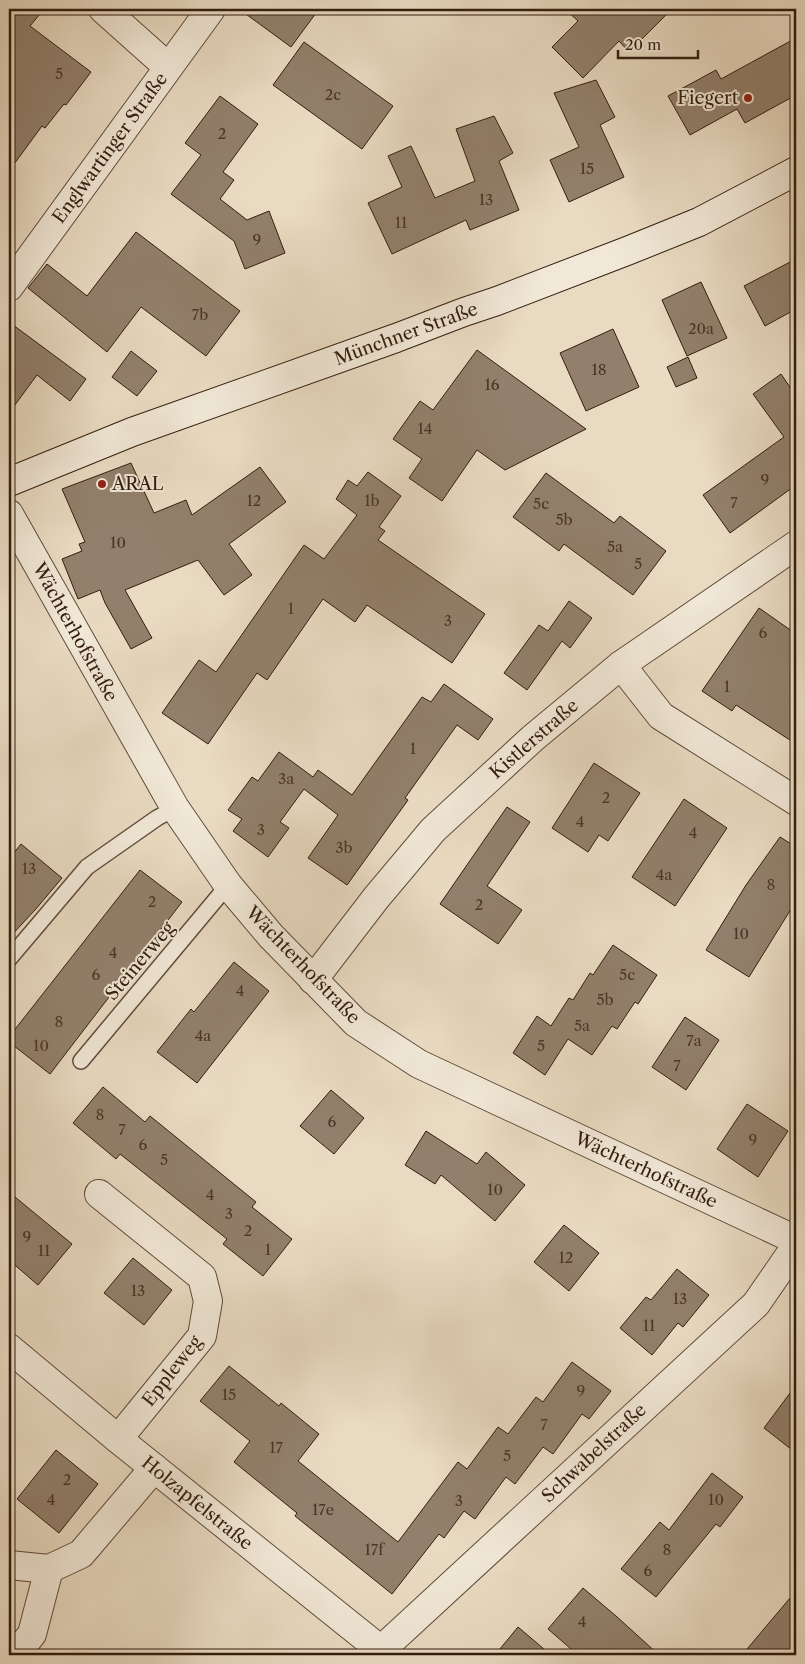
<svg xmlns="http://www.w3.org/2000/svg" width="805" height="1664" viewBox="0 0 805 1664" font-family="'Libre Caslon Text',serif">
<rect width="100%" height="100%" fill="#e9dbc2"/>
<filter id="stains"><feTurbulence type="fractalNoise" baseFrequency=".004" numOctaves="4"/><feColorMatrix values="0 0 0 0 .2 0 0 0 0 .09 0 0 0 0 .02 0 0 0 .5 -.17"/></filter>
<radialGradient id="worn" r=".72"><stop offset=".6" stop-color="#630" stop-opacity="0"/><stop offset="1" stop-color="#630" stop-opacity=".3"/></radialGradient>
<g fill="#92806c" stroke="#331d0f">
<polygon points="9,9 44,9 30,26 91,72 66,105 64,104 45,128 42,126 9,171"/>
<polygon points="239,9 319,9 291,47"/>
<polygon points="565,9 672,9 629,52 619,41 583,78 552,47 578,21"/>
<polygon points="796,38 796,95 745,123 737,109 690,135 668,96 716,70 721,79"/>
<polygon points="304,42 393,106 362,149 273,85"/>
<polygon points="596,80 615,117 600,125 624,177 569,202 550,160 579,147 554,93"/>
<polygon points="220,96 258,124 223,172 234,180 220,199 247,220 269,211 285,253 245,269 234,241 171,194 201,155 185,143"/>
<polygon points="494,116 513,153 499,161 519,210 470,230 466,220 392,254 368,203 402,187 388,156 411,146 435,198 475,181 456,129"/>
<polygon points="136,232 240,311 206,356 141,307 107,352 28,288 47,264 87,296"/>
<polygon points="796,259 796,309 765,326 744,286"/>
<polygon points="701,282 727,338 687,356 662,300"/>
<polygon points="9,322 86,379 70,401 37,375 9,413"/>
<polygon points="613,329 639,387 586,411 560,353"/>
<polygon points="477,350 586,429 505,470 477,450 442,501 409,478 422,459 393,439 420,401 433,410"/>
<polygon points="131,351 157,371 137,396 112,377"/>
<polygon points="688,357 697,378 676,387 667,367"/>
<polygon points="781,374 796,396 796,485 730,533 703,495 784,437 753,394"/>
<polygon points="131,463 154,513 186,500 192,515 260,467 286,502 229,544 252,575 224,595 198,560 125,590 152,638 131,649 105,603 100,590 78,599 62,559 82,551 79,544 85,542 62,489"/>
<polygon points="368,472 401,496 379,527 385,531 378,540 485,614 452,663 367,605 355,622 323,599 267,680 257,673 208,744 162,713 199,660 216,672 304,545 324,559 357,515 336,499 348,480 357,486"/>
<polygon points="546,473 614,523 620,516 666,551 633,595 564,544 559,551 513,517"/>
<polygon points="569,601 592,618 570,648 562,641 527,690 504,673 539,625 548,631"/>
<polygon points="759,608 796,634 796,744 736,705 732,711 702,691"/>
<polygon points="444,684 493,719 478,740 457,725 405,798 408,800 347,885 308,858 338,815 304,789 280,822 289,828 268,857 233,831 242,819 228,810 252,777 258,781 279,752 313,777 318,770 352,795 422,697 431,702"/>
<polygon points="594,763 640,793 608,841 599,835 588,852 552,828"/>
<polygon points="684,799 727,828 675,906 632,877"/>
<polygon points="507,807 530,822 487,886 522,910 498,944 440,904"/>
<polygon points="780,837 796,847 796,901 749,977 706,950 746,885"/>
<polygon points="21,844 62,878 35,910 9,938 9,859"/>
<polygon points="140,870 182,902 50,1074 9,1042 9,1037"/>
<polygon points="613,945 657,975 638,1004 635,1002 617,1029 612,1026 592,1055 568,1039 545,1075 513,1053 537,1016 551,1026 569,998 573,1000 590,973 593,975"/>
<polygon points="234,962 269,991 197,1083 157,1052 191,1009 194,1012"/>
<polygon points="685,1017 719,1040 686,1090 652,1067"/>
<polygon points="103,1087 145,1122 150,1116 256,1202 252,1207 292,1239 263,1276 223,1244 227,1239 120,1154 116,1159 73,1123"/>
<polygon points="331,1090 364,1118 334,1154 300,1126"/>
<polygon points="747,1104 788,1131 758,1177 717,1149"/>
<polygon points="426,1131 477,1164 486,1152 525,1185 495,1221 441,1175 435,1184 405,1165"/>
<polygon points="9,1192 72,1244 38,1285 9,1260"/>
<polygon points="564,1225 599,1253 569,1291 534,1262"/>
<polygon points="133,1258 172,1290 144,1325 104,1293"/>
<polygon points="677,1269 709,1295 683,1327 678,1323 652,1355 620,1328 646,1297 651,1300"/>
<polygon points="572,1362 611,1391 589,1419 582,1414 553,1454 543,1447 515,1484 506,1477 475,1519 464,1511 444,1538 439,1534 392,1594 295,1516 297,1513 234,1462 250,1441 200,1401 229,1366 279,1406 281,1403 319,1434 298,1461 398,1542 458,1462 467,1469 498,1427 508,1434 536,1397 543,1402"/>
<polygon points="796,1385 796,1453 764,1428"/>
<polygon points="56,1450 98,1484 59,1533 17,1499"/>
<polygon points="712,1473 743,1497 720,1527 716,1524 656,1597 621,1569 660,1522 669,1530"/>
<polygon points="583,1588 616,1616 659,1655 578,1655 548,1629"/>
<polygon points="796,1591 796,1655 742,1655"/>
<polygon points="518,1627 551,1655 495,1655"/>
</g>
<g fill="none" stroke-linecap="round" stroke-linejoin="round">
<g stroke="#604c3c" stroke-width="18">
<g id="lane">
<polyline points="9,959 87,867 157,818 175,808"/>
<polyline points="81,1061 228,885"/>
</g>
</g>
<g stroke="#604c3c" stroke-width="30">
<g id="street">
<polyline points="103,9 168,67"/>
<polyline points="9,287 211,9"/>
<polyline points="9,514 175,808 228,885 271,936 356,1023 419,1064 796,1240"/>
<polyline points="621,665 661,716 796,801"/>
<polyline points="313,980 376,898 433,830 533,738 621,665 796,545"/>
<polyline points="99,1194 202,1277 208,1301 202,1336 118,1439"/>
<polyline points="9,1348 118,1439 387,1655"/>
<polyline points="9,1565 49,1569 81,1554 154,1468"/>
<polyline points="381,1650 756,1304 796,1246"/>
<polyline points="15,1655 32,1634 49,1569"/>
</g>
</g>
<g stroke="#331d0f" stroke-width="30">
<polyline id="secondary" points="9,482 132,432 396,338 464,312 497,301 627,251 699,222 796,171"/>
</g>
<use href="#lane" stroke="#f1e8d7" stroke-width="15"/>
<use href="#street" stroke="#f1e8d7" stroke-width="28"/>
<use href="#secondary" stroke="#f1e8d7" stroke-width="28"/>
</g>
<g fill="#8f2418" stroke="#f1e8d7" stroke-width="2">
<circle cx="748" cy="98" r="5"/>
<circle cx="102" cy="484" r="5"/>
</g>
<g text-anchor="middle" stroke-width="4" stroke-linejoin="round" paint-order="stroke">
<g font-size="15" fill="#4b3626">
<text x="59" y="79">5</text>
<text x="333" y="100">2c</text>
<text x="222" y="139">2</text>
<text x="587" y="174">15</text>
<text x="486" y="205">13</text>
<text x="401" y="228">11</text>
<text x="257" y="245">9</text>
<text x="200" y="320">7b</text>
<text x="701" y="334">20a</text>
<text x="599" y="375">18</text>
<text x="492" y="390">16</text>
<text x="425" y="434">14</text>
<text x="765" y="485">9</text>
<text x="254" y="506">12</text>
<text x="372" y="506">1b</text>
<text x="734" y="508">7</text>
<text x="541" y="509">5c</text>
<text x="564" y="525">5b</text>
<text x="118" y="548">10</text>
<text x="615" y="552">5a</text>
<text x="638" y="569">5</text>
<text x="291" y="614">1</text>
<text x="448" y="626">3</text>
<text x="763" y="638">6</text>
<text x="727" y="692">1</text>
<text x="413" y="754">1</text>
<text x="286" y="784">3a</text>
<text x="606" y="803">2</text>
<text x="580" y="827">4</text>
<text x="261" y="835">3</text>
<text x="693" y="838">4</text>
<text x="344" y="853">3b</text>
<text x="29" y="874">13</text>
<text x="664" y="880">4a</text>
<text x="771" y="890">8</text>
<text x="152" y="907">2</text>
<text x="479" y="910">2</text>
<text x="741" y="939">10</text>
<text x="113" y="958">4</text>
<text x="96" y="980">6</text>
<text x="627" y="980">5c</text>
<text x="240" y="996">4</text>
<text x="605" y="1005">5b</text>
<text x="59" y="1027">8</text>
<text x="582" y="1031">5a</text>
<text x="203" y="1041">4a</text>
<text x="694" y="1046">7a</text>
<text x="41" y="1051">10</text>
<text x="541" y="1051">5</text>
<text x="677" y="1071">7</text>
<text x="100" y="1120">8</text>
<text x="332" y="1127">6</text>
<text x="122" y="1135">7</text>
<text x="753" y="1145">9</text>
<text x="143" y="1150">6</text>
<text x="164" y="1165">5</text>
<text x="495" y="1195">10</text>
<text x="210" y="1200">4</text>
<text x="229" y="1219">3</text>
<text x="248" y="1236">2</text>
<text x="27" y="1242">9</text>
<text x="268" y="1255">1</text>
<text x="44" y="1256">11</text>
<text x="566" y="1263">12</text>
<text x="138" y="1296">13</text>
<text x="680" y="1304">13</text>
<text x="649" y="1331">11</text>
<text x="581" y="1396">9</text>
<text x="229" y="1400">15</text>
<text x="544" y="1430">7</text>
<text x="276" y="1453">17</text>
<text x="507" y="1461">5</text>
<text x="67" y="1485">2</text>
<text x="51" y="1505">4</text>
<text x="716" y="1505">10</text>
<text x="459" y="1506">3</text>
<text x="323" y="1515">17e</text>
<text x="374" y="1555">17f</text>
<text x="667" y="1555">8</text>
<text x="648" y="1576">6</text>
<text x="582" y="1627">4</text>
</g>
<g font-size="18" fill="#331d0f" stroke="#f1e8d7" text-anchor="end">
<text x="738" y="104">Fiegert</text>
<text x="112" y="490" text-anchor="start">ARAL</text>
</g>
<g font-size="18" fill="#331d0f" stroke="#f1e8d7">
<text transform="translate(110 148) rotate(-54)" y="6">Englwartinger Straße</text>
<text transform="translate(406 334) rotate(-20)" y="6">Münchner Straße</text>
<text transform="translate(75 632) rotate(61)" y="6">Wächterhofstraße</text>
<text transform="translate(534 739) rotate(-41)" y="6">Kistlerstraße</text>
<text transform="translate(140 961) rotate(-50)" y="6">Steinerweg</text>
<text transform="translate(303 965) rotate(46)" y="6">Wächterhofstraße</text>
<text transform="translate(646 1170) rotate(25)" y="6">Wächterhofstraße</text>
<text transform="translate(172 1371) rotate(-52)" y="6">Eppleweg</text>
<text transform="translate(594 1453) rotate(-43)" y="6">Schwabelstraße</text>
<text transform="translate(197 1503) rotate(39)" y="6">Holzapfelstraße</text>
</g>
</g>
<rect width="805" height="1664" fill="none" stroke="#e9dbc2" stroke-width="30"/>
<rect x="10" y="10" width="785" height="1644" fill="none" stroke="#331d0f" stroke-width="2.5"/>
<rect x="15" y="15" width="775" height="1634" fill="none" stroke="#331d0f"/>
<path d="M618 50v8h80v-8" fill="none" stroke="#331d0f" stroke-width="2.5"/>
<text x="625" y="50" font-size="15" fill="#331d0f" stroke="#f1e8d7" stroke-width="4" paint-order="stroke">20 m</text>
<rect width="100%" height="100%" filter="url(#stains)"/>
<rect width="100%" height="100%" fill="url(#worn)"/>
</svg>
